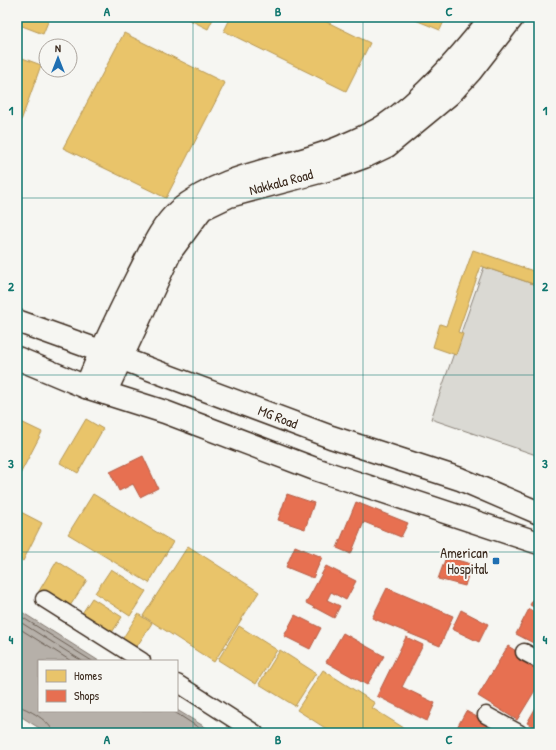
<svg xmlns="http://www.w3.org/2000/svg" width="556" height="750" viewBox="0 0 556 750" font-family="'Patrick Hand',sans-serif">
<rect width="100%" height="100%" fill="#f6f6f2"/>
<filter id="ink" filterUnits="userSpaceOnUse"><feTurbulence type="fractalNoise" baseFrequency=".025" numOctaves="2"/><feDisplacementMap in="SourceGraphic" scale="8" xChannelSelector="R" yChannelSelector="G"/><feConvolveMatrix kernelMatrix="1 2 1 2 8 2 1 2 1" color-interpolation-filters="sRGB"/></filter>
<g filter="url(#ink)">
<polygon fill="#dad9d3" stroke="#8a8278" points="484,267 539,286 539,456 431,419"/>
<polygon fill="#b6b0a9" stroke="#857a71" points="17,609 99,661 39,661 39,711 177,710 215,733 47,733 17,714"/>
<g fill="#e9c46a" stroke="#b59653">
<polygon points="17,17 50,17 43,34 17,24"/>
<polygon points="184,17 214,17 208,29"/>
<polygon points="231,17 317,17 370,43 346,91 224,31"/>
<polygon points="414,17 446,17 440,30 413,19"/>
<polygon points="124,33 225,83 166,198 63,148"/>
<polygon points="17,56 41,65 17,132"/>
<polygon points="473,250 539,273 539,286 481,266 458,332 463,334 456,355 433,347 440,324 446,326"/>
<polygon points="86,419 103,429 78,473 60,463"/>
<polygon points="17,420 42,432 17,480"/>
<polygon points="93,494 173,542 149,583 68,534"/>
<polygon points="17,510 42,523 23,561 17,557"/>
<polygon points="188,546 259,592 214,662 143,616"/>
<polygon points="57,561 87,580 68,609 39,591"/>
<polygon points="111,569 146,591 130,616 95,593"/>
<polygon points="92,598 122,617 109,637 79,618"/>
<polygon points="138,614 152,623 132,654 118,646"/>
<polygon points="239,626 277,650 256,684 218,660"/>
<polygon points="280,650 316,673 295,706 259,684"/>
<polygon points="323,670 375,703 372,708 412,733 333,733 297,710"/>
</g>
<g fill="#e76f51" stroke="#b35a42">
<polygon points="143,456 158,488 140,497 133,484 119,491 110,472"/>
<polygon points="287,494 314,503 305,529 278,520"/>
<polygon points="356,502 408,523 401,537 364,522 351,554 337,548"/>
<polygon points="295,546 322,557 313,578 286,567"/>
<polygon points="446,557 471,564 465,586 438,579"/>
<polygon points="326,566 356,581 346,600 331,592 327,600 340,606 334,618 306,603"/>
<polygon points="387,588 453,616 440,646 372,618"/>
<polygon points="539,588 539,610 530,605"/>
<polygon points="529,609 539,614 539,646 516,634"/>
<polygon points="461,610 488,624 479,642 452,629"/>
<polygon points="295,615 321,628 310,649 284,636"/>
<polygon points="343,633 384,656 367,685 326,662"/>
<polygon points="406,637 423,645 402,687 435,703 427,721 377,696"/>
<polygon points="508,646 539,665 539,684 517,720 478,696"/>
<polygon points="539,702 539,730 527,723"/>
<polygon points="466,711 506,733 454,733"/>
</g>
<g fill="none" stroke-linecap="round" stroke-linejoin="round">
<g stroke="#6c6056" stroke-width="1">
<polyline points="17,614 92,661"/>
<polyline points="17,620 82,661"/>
<polyline points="17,627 71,661"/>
<path d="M17,706C26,707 53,723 53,733"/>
<polyline points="173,711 207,733"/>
</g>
<g stroke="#3b2a1e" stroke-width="19">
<g id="street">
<polyline points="44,599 142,661"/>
<polyline points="524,652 539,660"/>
<polyline points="177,683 255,733"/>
<polyline points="486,715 519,733"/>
</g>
</g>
<g stroke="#3b2a1e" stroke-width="25">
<g id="secondary">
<polyline points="17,321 120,358 331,437 460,479 539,513"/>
<polyline points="17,358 86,387 165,412 315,469 539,543"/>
<path d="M86,387C101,349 119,313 137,277C149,255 159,228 178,211C227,170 288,170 343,146C356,140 372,134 384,126C426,98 460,56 492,17"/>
<polyline points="105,393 171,251 202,209 229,196 334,168 364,157 387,146 450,94 471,71 513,17"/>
</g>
</g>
<use href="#street" stroke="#f6f6f2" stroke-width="16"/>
<use href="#secondary" stroke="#f6f6f2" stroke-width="22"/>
</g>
</g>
<path fill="none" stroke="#0f766e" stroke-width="1" stroke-opacity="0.55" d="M193,17V733M363,17V733M17,198H539M17,375H539M17,552H539"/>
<rect fill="#1f6fb2" stroke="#f6f6f2" stroke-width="1.5" x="492" y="557" width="8" height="8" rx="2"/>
<g text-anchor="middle" stroke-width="4" stroke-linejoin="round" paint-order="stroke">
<g font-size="14" fill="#3b2a1e" stroke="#f6f6f2">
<text transform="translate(281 182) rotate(-15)" y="5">Nakkala Road</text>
<text transform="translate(278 417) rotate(21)" y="5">MG Road</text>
</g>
<g font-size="14" fill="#3b2a1e" stroke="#f6f6f2" text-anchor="end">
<text x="488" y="558">American<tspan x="488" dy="16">Hospital</tspan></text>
</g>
</g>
<rect width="556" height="750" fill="none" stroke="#f6f6f2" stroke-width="44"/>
<rect x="38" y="660" width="140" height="52" fill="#f6f6f2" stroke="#aba49d"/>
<rect x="46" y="670" width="20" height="12" fill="#e9c46a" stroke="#aba49d"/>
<text x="74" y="680" font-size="12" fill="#3b2a1e">Homes</text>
<rect x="46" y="690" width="20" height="12" fill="#e76f51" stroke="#aba49d"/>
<text x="74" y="700" font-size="12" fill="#3b2a1e">Shops</text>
<g transform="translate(58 58)"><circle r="19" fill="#f6f6f2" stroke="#aba49d"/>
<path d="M0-3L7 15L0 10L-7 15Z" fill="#1f6fb2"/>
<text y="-6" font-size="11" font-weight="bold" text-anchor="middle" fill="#3b2a1e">N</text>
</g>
<rect x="22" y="22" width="512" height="706" fill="none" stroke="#0f766e" stroke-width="1.5"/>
<g font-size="13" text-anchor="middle" font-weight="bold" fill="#0f766e">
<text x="107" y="16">A</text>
<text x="278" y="16">B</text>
<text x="449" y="16">C</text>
<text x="11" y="115">1</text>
<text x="545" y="115">1</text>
<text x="11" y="291">2</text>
<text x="545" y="291">2</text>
<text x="11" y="468">3</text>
<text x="545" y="468">3</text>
<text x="11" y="644">4</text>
<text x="545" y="644">4</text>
<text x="107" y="744">A</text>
<text x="278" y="744">B</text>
<text x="449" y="744">C</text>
</g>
</svg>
